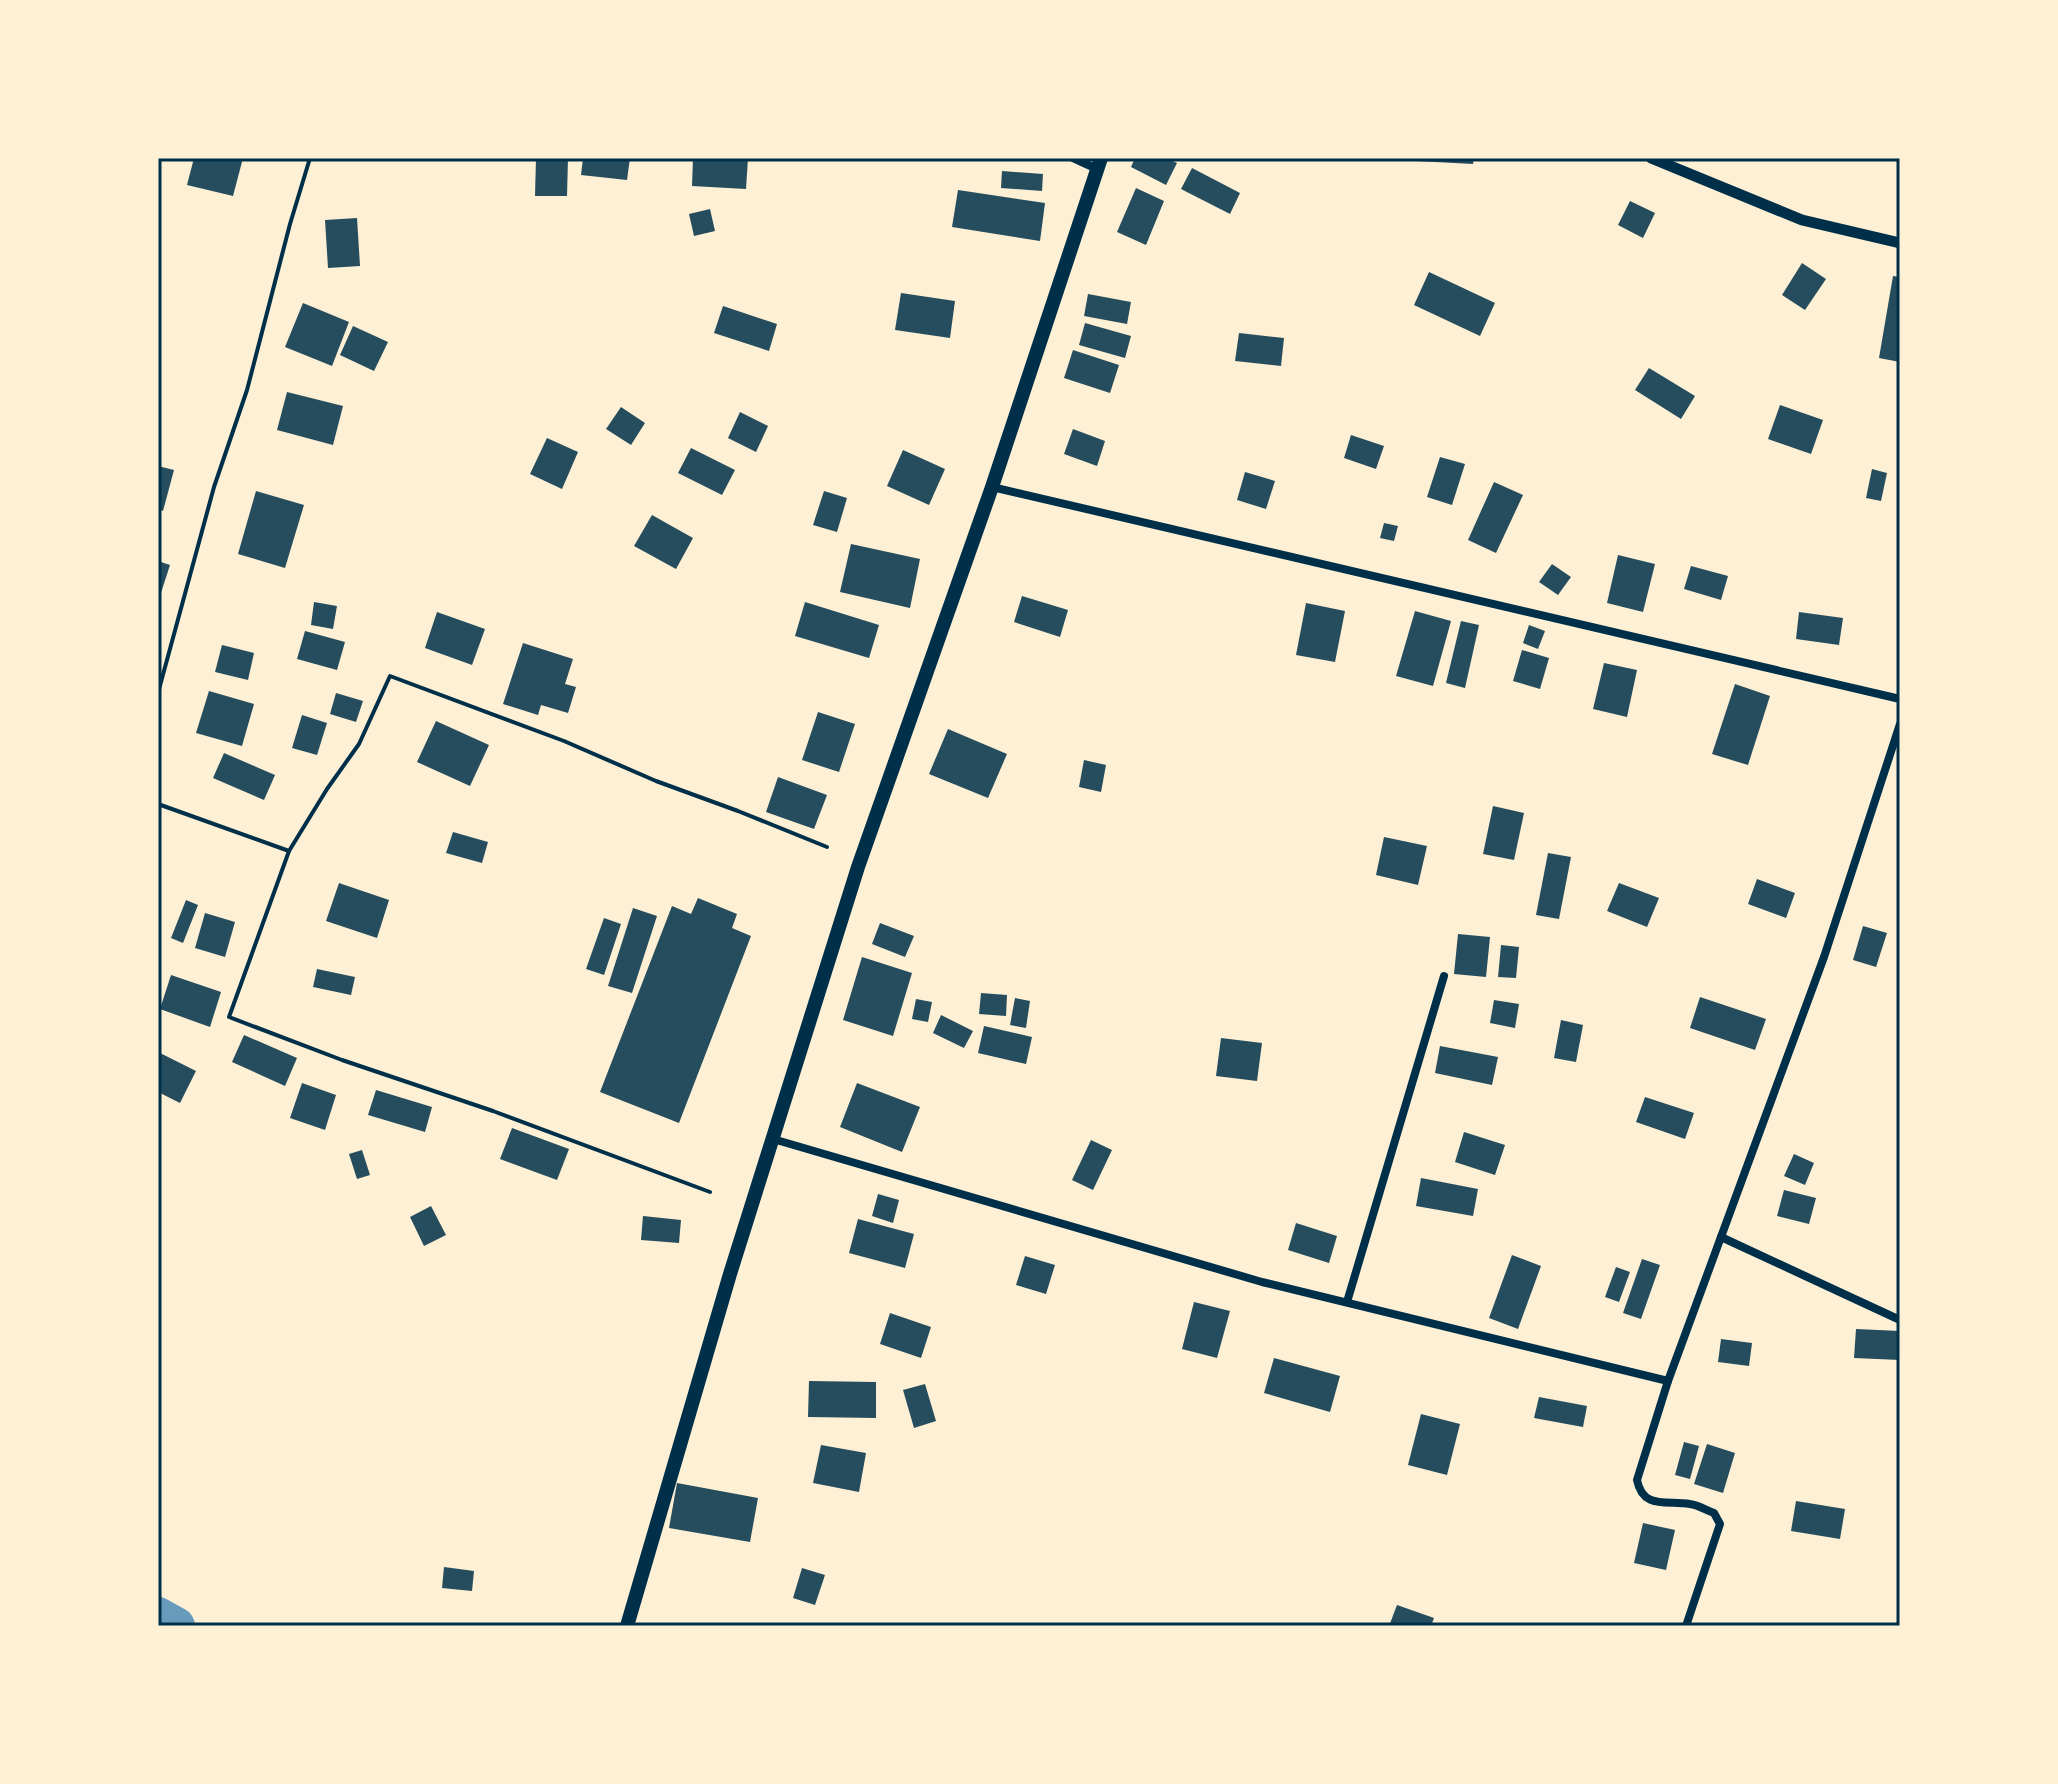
<svg xmlns="http://www.w3.org/2000/svg" width="2058" height="1784" viewBox="0 0 2058 1784" font-family="Ubuntu,sans-serif">
<rect width="100%" height="100%" fill="#fdf0d5"/>
<g fill="none" stroke-linecap="round" stroke-linejoin="round">
<polyline stroke="#669bbc" stroke-width="38" points="158,1616 176,1626"/>
</g>
<g fill="#264d5e">
<polygon points="194,158 243,158 233,196 187,185"/>
<polygon points="536,158 568,158 567,196 535,196"/>
<polygon points="583,158 630,158 627,180 581,175"/>
<polygon points="693,158 748,158 746,189 692,186"/>
<polygon points="1135,158 1166,158 1177,163 1166,185 1131,167"/>
<polygon points="1416,158 1474,158 1473,164 1416,161"/>
<polygon points="1192,168 1240,193 1230,214 1181,189"/>
<polygon points="1002,171 1043,174 1042,191 1001,188"/>
<polygon points="1136,188 1164,201 1146,245 1117,232"/>
<polygon points="958,190 1045,203 1040,241 952,227"/>
<polygon points="1630,201 1655,213 1643,238 1618,225"/>
<polygon points="710,209 715,231 694,236 689,214"/>
<polygon points="357,218 360,266 328,268 325,220"/>
<polygon points="1802,263 1826,279 1805,310 1782,295"/>
<polygon points="1429,272 1495,303 1480,336 1414,305"/>
<polygon points="1893,276 1900,277 1900,362 1879,358"/>
<polygon points="901,293 955,301 950,338 895,330"/>
<polygon points="1088,294 1131,302 1127,324 1084,316"/>
<polygon points="303,303 349,322 332,366 285,347"/>
<polygon points="723,306 777,324 769,351 714,333"/>
<polygon points="1085,323 1131,336 1125,358 1079,345"/>
<polygon points="353,326 388,342 374,371 340,355"/>
<polygon points="1239,333 1284,338 1281,366 1235,361"/>
<polygon points="1073,350 1119,365 1110,393 1064,378"/>
<polygon points="1649,368 1695,396 1681,419 1635,390"/>
<polygon points="287,392 343,406 333,445 277,430"/>
<polygon points="1780,405 1823,420 1811,454 1768,439"/>
<polygon points="621,407 645,423 631,445 606,429"/>
<polygon points="740,412 768,426 756,452 728,438"/>
<polygon points="1073,429 1105,441 1097,466 1064,454"/>
<polygon points="1351,435 1384,446 1376,469 1344,458"/>
<polygon points="547,438 578,452 562,489 530,474"/>
<polygon points="691,448 735,470 722,495 678,473"/>
<polygon points="903,450 945,469 929,505 887,486"/>
<polygon points="1440,457 1465,464 1452,505 1427,497"/>
<polygon points="158,466 174,470 163,511 158,509"/>
<polygon points="1872,469 1887,473 1881,501 1866,498"/>
<polygon points="1245,472 1275,481 1266,509 1237,500"/>
<polygon points="1494,482 1523,495 1496,553 1468,540"/>
<polygon points="256,491 304,505 285,568 238,554"/>
<polygon points="824,491 847,498 837,532 813,525"/>
<polygon points="652,515 693,538 676,569 634,546"/>
<polygon points="1384,523 1398,526 1394,541 1380,538"/>
<polygon points="851,544 920,559 910,608 840,592"/>
<polygon points="1618,555 1655,564 1643,612 1607,603"/>
<polygon points="158,561 170,565 159,599 158,599"/>
<polygon points="1552,564 1571,577 1558,595 1539,582"/>
<polygon points="1691,566 1728,576 1721,600 1684,589"/>
<polygon points="1022,596 1068,610 1060,637 1014,622"/>
<polygon points="314,602 337,606 333,629 311,625"/>
<polygon points="805,602 879,625 869,658 795,636"/>
<polygon points="1306,603 1345,611 1335,662 1296,655"/>
<polygon points="1415,611 1451,621 1433,686 1396,676"/>
<polygon points="437,612 485,629 472,665 425,648"/>
<polygon points="1799,612 1843,618 1839,645 1796,639"/>
<polygon points="1461,621 1479,625 1465,688 1446,683"/>
<polygon points="1529,625 1545,631 1538,649 1523,643"/>
<polygon points="305,631 345,642 337,670 297,659"/>
<polygon points="523,643 573,659 565,684 576,687 568,713 541,705 538,715 503,704"/>
<polygon points="222,645 254,653 248,680 215,672"/>
<polygon points="1522,650 1549,658 1540,689 1513,681"/>
<polygon points="1604,663 1637,670 1627,717 1593,709"/>
<polygon points="1735,684 1770,696 1748,765 1712,754"/>
<polygon points="209,691 254,704 242,746 196,733"/>
<polygon points="336,693 363,701 356,722 330,714"/>
<polygon points="818,712 855,724 839,772 802,760"/>
<polygon points="302,715 327,723 317,755 292,748"/>
<polygon points="436,721 489,745 470,786 417,762"/>
<polygon points="948,729 1007,754 988,798 929,774"/>
<polygon points="224,753 275,775 264,800 213,778"/>
<polygon points="1084,760 1106,765 1101,792 1079,787"/>
<polygon points="778,777 827,795 814,829 766,812"/>
<polygon points="1493,806 1524,813 1514,860 1483,854"/>
<polygon points="453,832 488,842 482,863 446,853"/>
<polygon points="1384,837 1427,846 1418,885 1376,875"/>
<polygon points="1548,853 1571,857 1559,919 1536,915"/>
<polygon points="1757,879 1795,893 1786,918 1748,904"/>
<polygon points="339,883 389,900 377,938 326,921"/>
<polygon points="1619,883 1659,898 1647,927 1607,911"/>
<polygon points="698,898 737,914 732,928 751,936 679,1123 600,1092 672,906 691,914"/>
<polygon points="186,900 198,905 183,943 171,938"/>
<polygon points="633,908 657,916 632,993 608,986"/>
<polygon points="205,913 235,922 225,957 195,948"/>
<polygon points="604,918 621,924 604,975 586,969"/>
<polygon points="880,923 914,936 905,957 872,944"/>
<polygon points="1863,926 1887,933 1876,967 1853,960"/>
<polygon points="1458,934 1490,937 1486,977 1454,974"/>
<polygon points="1501,945 1519,947 1516,978 1498,977"/>
<polygon points="862,957 912,973 893,1036 843,1020"/>
<polygon points="317,969 355,977 351,995 313,987"/>
<polygon points="171,975 221,992 210,1027 160,1009"/>
<polygon points="981,993 1007,995 1006,1016 979,1014"/>
<polygon points="1700,997 1766,1019 1755,1050 1690,1028"/>
<polygon points="1015,998 1030,1001 1026,1028 1010,1025"/>
<polygon points="916,999 932,1002 928,1022 912,1019"/>
<polygon points="1494,1000 1519,1004 1515,1028 1490,1023"/>
<polygon points="941,1015 973,1031 964,1048 933,1033"/>
<polygon points="1561,1020 1583,1025 1576,1062 1554,1058"/>
<polygon points="984,1026 1032,1037 1026,1064 978,1053"/>
<polygon points="244,1035 297,1058 285,1086 232,1062"/>
<polygon points="1221,1038 1262,1043 1257,1081 1216,1076"/>
<polygon points="1440,1046 1498,1057 1492,1085 1435,1073"/>
<polygon points="158,1052 196,1071 180,1103 158,1092"/>
<polygon points="302,1083 336,1095 325,1130 290,1118"/>
<polygon points="857,1083 920,1107 902,1152 840,1127"/>
<polygon points="376,1090 432,1107 425,1132 368,1115"/>
<polygon points="1645,1097 1694,1113 1685,1139 1636,1122"/>
<polygon points="512,1128 569,1149 557,1180 500,1159"/>
<polygon points="1464,1132 1505,1145 1495,1175 1455,1162"/>
<polygon points="1091,1140 1112,1150 1093,1190 1072,1180"/>
<polygon points="362,1150 370,1175 357,1179 349,1154"/>
<polygon points="1794,1154 1814,1163 1805,1185 1784,1176"/>
<polygon points="1421,1178 1478,1189 1473,1216 1416,1206"/>
<polygon points="1784,1190 1816,1198 1809,1224 1777,1216"/>
<polygon points="878,1194 899,1200 893,1223 872,1216"/>
<polygon points="431,1206 446,1235 424,1246 410,1217"/>
<polygon points="643,1216 681,1220 679,1243 641,1240"/>
<polygon points="858,1219 914,1234 905,1268 849,1253"/>
<polygon points="1296,1223 1337,1236 1329,1263 1288,1250"/>
<polygon points="1512,1255 1541,1266 1518,1329 1489,1318"/>
<polygon points="1025,1256 1055,1265 1046,1294 1016,1285"/>
<polygon points="1642,1259 1660,1265 1641,1319 1623,1313"/>
<polygon points="1616,1267 1630,1272 1619,1302 1605,1297"/>
<polygon points="1194,1302 1230,1311 1217,1358 1182,1349"/>
<polygon points="890,1313 931,1327 921,1358 880,1344"/>
<polygon points="1856,1329 1900,1331 1900,1360 1854,1358"/>
<polygon points="1721,1339 1752,1343 1749,1366 1718,1362"/>
<polygon points="1274,1358 1340,1376 1330,1412 1264,1393"/>
<polygon points="809,1381 876,1382 876,1418 808,1417"/>
<polygon points="925,1384 936,1421 914,1428 903,1390"/>
<polygon points="1539,1397 1587,1406 1583,1427 1534,1418"/>
<polygon points="1421,1414 1460,1424 1447,1475 1408,1465"/>
<polygon points="1684,1442 1699,1446 1690,1479 1675,1475"/>
<polygon points="1707,1444 1735,1453 1723,1493 1694,1484"/>
<polygon points="821,1445 866,1453 859,1492 813,1483"/>
<polygon points="677,1483 758,1498 750,1542 669,1528"/>
<polygon points="1796,1501 1845,1509 1840,1539 1791,1531"/>
<polygon points="1643,1523 1675,1530 1666,1570 1634,1563"/>
<polygon points="444,1567 474,1571 472,1591 442,1588"/>
<polygon points="802,1568 825,1575 815,1605 793,1598"/>
<polygon points="1397,1605 1434,1618 1431,1626 1389,1626"/>
</g>
<g fill="none" stroke-linecap="round" stroke-linejoin="round">
<g stroke="#003049" stroke-width="4">
<polyline points="158,693 214,487 247,390 290,224 310,158"/>
<polyline points="158,804 289,851 229,1017 342,1060 493,1111 710,1192"/>
<polyline points="289,851 327,789 359,744 390,676 564,741 656,781 738,811 827,847"/>
</g>
<g stroke="#003049" stroke-width="8">
<polyline points="1073,158 1097,169"/>
<polyline points="992,487 1900,699"/>
<polyline points="773,1139 1262,1282 1668,1381"/>
<polyline points="1721,1237 1900,1320"/>
<polyline points="1347,1302 1444,976"/>
<path d="M1686,1626L1720,1524L1714,1513C1706,1510 1698,1505 1690,1504C1667,1500 1643,1510 1637,1480L1668,1381L1824,957L1900,724"/>
</g>
<polyline stroke="#003049" stroke-width="11" points="1651,158 1802,220 1900,243"/>
<polyline stroke="#003049" stroke-width="14" points="627,1626 730,1274 858,867 992,487 1101,158"/>
</g>
<rect width="2058" height="1784" fill="none" stroke="#fdf0d5" stroke-width="320"/>
<rect x="160" y="160" width="1738" height="1464" fill="none" stroke="#003049" stroke-width="3"/>
</svg>
